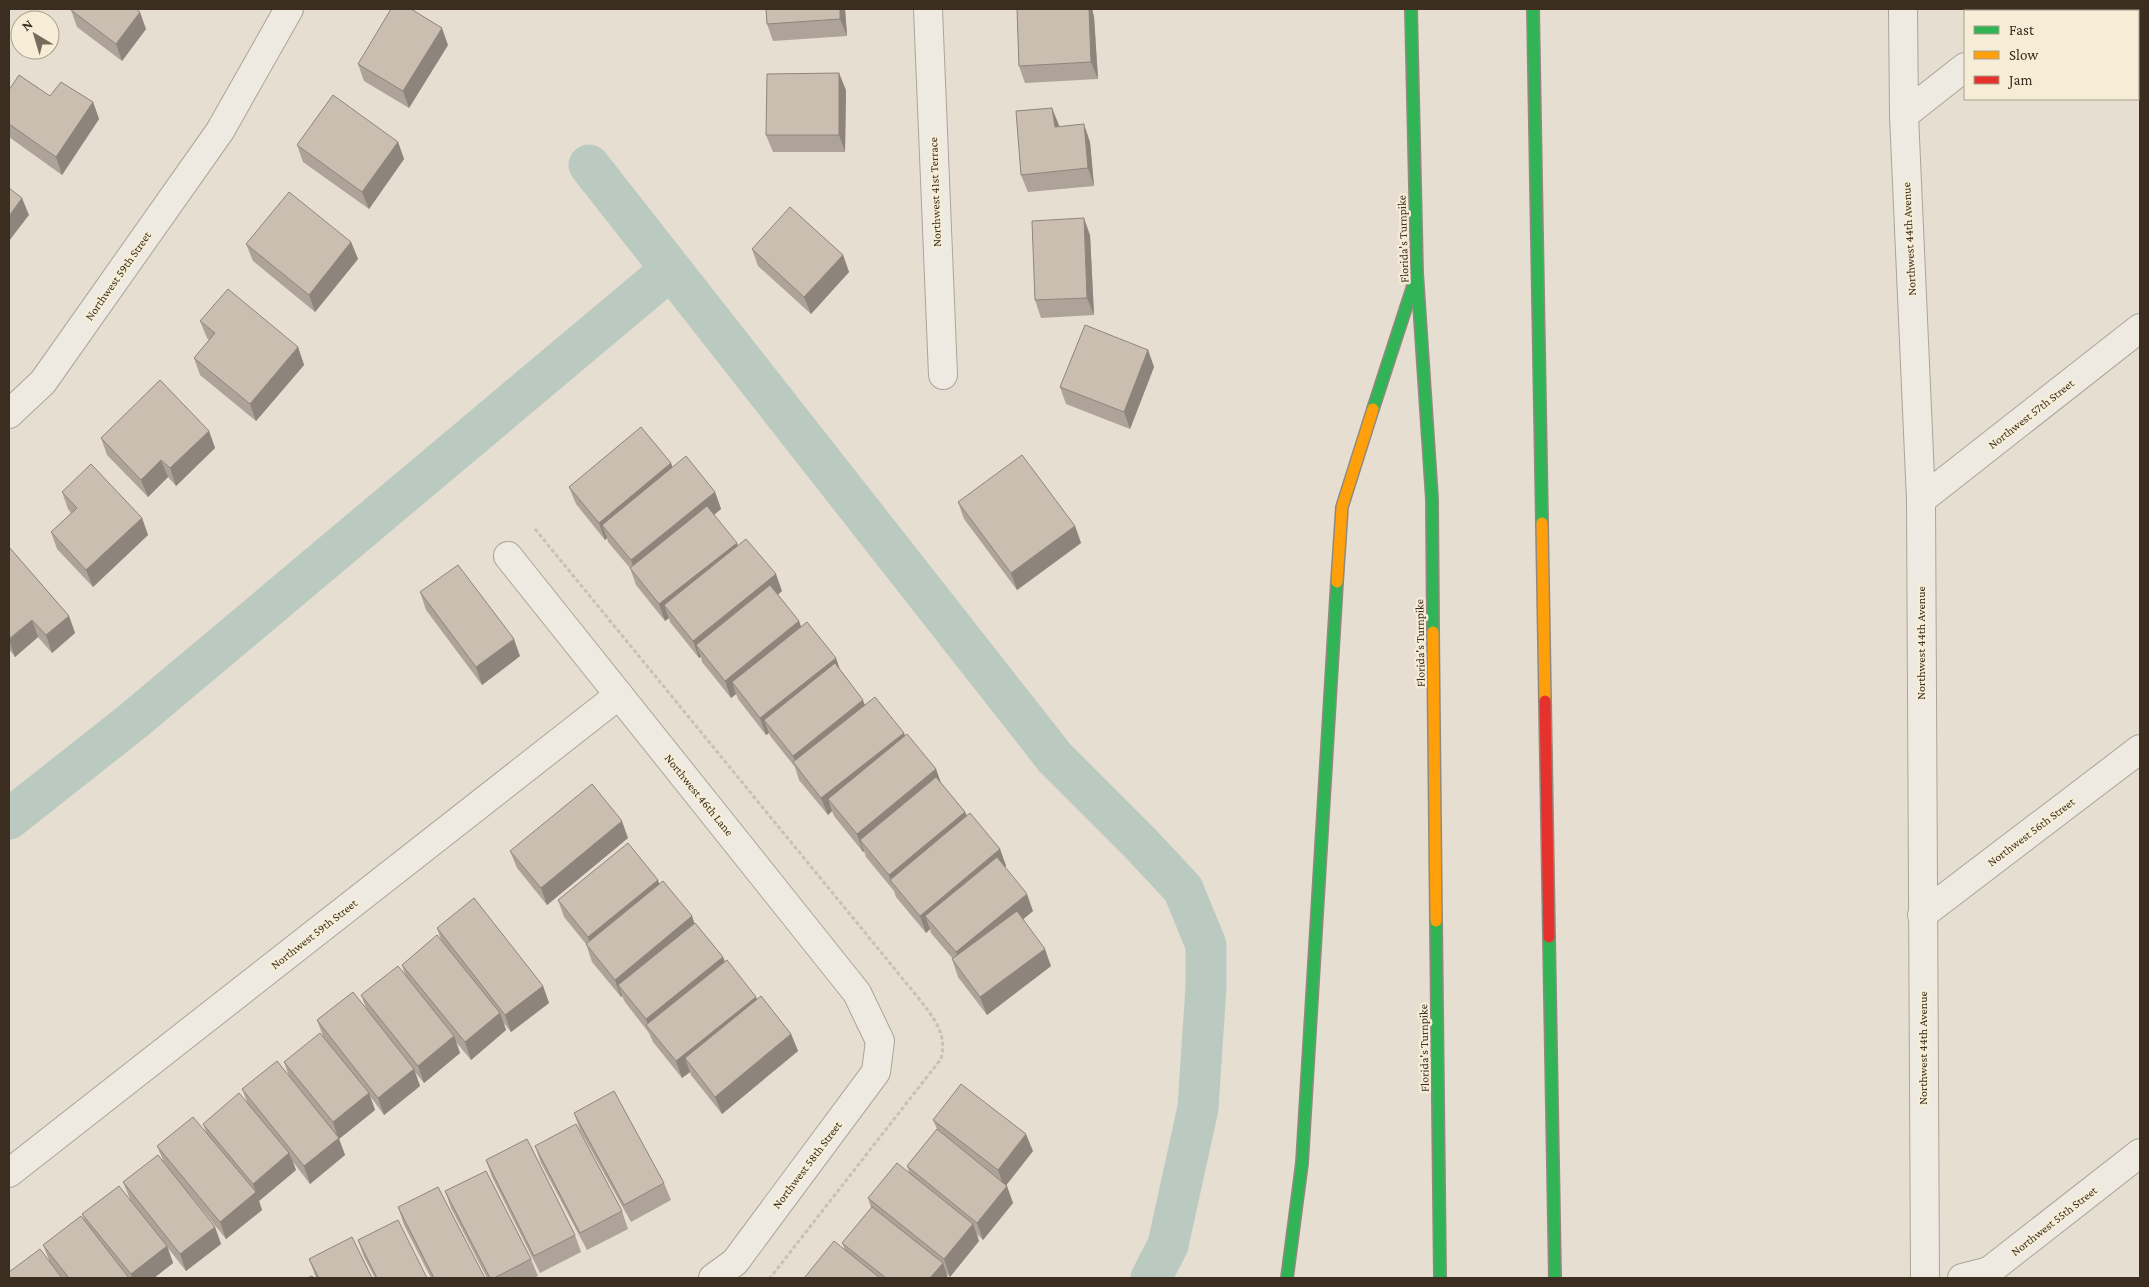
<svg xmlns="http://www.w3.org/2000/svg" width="2149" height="1287" viewBox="0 0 2149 1287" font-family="'Crimson Pro',serif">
<rect width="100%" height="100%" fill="#e6ded0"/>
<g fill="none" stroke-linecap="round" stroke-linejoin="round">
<g stroke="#bbcac1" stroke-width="41">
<polyline points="589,165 1055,758 1142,845 1183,889 1206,945 1206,987 1198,1108 1168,1245 1151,1278"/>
<polyline points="9,819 133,721 670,270"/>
</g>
<g stroke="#aba499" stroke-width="30">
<g id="street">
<polyline points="928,9 943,375"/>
<polyline points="1903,9 1904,115 1921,500 1925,1278"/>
<polyline points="2035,11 2038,9"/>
<polyline points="1904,115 1965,67"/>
<polyline points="9,414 43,382 220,131 289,9"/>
<polyline points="1921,500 2140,328"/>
<polyline points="508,556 857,993 880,1041 876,1072 735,1262 713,1278"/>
<polyline points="1922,915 2140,749"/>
<polyline points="9,1173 619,695"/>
<polyline points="1962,1278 1989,1271 2140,1153"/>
</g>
</g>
<g stroke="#918980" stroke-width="14">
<g id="fast">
<polyline points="1411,9 1417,273 1432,499 1433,632"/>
<polyline points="1533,9 1542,523"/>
<polyline points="1373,409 1413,286"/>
<polyline points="1436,921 1440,1278"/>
<polyline points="1549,937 1555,1278"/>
<polyline points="1287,1278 1302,1163 1337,582"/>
</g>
</g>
<g stroke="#918980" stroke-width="14">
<g id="slow">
<polyline points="1542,523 1545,701"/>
<polyline points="1337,582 1342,507 1373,409"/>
<polyline points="1433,632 1436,921"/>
</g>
</g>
<g stroke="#918980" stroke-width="14">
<polyline id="jam" points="1545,701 1549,937"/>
</g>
<path stroke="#c7c1b9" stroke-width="3" stroke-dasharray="4 2.5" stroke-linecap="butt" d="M535,529L916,995C932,1016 948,1032 941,1059L770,1278"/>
<use href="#street" stroke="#eeeae2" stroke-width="28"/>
<use href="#fast" stroke="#30b455" stroke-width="11"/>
<use href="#slow" stroke="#ff9f0a" stroke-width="11"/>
<use href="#jam" stroke="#e5322d" stroke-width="11"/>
</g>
<g fill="#aea398">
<polygon points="766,9 845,9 847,36 773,41 767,24"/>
<polygon points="1017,9 1092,9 1094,17 1098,79 1025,83 1019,66"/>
<polygon points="71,10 146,29 122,61 77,27"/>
<polygon points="448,45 409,108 364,81 358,64"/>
<polygon points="9,90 93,102 99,119 62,175 9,137"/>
<polygon points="846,90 845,152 773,152 766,135"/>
<polygon points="1059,125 1059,126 1090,142 1094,186 1028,192 1021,175"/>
<polygon points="398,142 404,159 369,209 303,162 297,145"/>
<polygon points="1090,235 1094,315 1041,318 1035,300"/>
<polygon points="351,242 358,259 315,312 253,261 246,244"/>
<polygon points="752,249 843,255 849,272 811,314 758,266"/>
<polygon points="200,321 298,347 304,365 256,421 200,375 194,358 209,340 207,338"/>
<polygon points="1148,350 1154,367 1130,429 1066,404 1060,387"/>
<polygon points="209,431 215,448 176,486 168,477 148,497 107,455 101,438"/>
<polygon points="671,463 672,467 715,492 721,509 714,515 738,546 782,591 778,595 799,621 801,627 842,672 865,705 904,733 905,736 936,769 941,783 965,812 967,816 1000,849 1006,866 1005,868 1033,911 1023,919 1051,966 987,1015 958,977 952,959 953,959 931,933 930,929 926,933 896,897 894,891 866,857 864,851 863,852 834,816 832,811 828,815 799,780 795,767 771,737 769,733 766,735 738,699 736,694 731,698 702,662 701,657 699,658 670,622 669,618 665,621 636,585 630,568 608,542 607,538 605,540 576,504 569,487"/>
<polygon points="62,492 142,518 148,535 93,587 57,549 51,532 71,513 68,509"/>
<polygon points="958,502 1075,526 1081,543 1017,590 964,519"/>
<polygon points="9,547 69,616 75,633 52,653 38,637 15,657 9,649"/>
<polygon points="420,592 520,656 482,685 426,610"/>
<polygon points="628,838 547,905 517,868 510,851"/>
<polygon points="660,884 692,916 694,923 723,957 725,962 757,999 791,1034 798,1051 722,1114 691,1075 690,1072 682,1078 653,1042 649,1033 625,1002 622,996 621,997 592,962 586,944 564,917 558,900"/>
<polygon points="437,928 543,986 549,1003 511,1032 504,1023 506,1030 471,1060 456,1042 460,1053 424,1083 415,1072 420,1086 384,1115 370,1096 375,1110 339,1139 345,1155 310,1184 293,1162 296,1170 259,1201 262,1210 226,1239 187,1191 215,1227 221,1244 186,1271 168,1248 173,1263 154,1278 9,1278 49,1260 43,1245 85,1222 82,1214 130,1199 123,1182 163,1160 157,1146 206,1132 203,1124 247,1102 242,1089 289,1076 284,1062 323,1036 317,1020 366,1008 361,995 405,975 402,965 441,940"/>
<polygon points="574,1113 664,1183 671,1200 631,1222 580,1130"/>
<polygon points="933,1120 1033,1151 1006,1185 1013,1203 983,1240 977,1234 979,1241 950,1277 946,1273 948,1278 806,1278 805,1277 845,1250 842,1243 871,1208 868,1198 909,1172 907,1166 937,1129"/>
<polygon points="535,1146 622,1211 628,1229 587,1250 541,1163"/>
<polygon points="486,1160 575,1235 581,1252 540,1273 492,1177"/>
<polygon points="445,1191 531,1259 538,1276 534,1278 487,1278 451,1208"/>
<polygon points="398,1207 485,1278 431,1278 404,1225"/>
<polygon points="358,1240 427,1278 375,1278 364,1257"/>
<polygon points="309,1259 372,1278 316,1278"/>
</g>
<g fill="#8d857c">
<polygon points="840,9 845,9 847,36 840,19"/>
<polygon points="1089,9 1092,9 1094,17 1098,79 1091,62"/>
<polygon points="140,12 146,29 122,61 116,44"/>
<polygon points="442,28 448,45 409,108 403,91"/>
<polygon points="839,73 846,90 845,152 839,135"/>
<polygon points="93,102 99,119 62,175 56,157"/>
<polygon points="1052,108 1059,125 1061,144 1055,127"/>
<polygon points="1084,124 1090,142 1094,186 1088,168"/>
<polygon points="398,142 404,159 369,209 362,192"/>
<polygon points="22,198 29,215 9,241 9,216"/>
<polygon points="1084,218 1090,235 1094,315 1087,298"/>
<polygon points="351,242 358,259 315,312 309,295"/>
<polygon points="843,255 849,272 811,314 804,297"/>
<polygon points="298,347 304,365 256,421 250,404"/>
<polygon points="1148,350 1154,367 1130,429 1124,412"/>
<polygon points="209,431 215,448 176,486 170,468"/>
<polygon points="161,460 168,477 148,497 141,480"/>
<polygon points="671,463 677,480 602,525 607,538 605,540 599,523"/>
<polygon points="715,492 721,509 637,577 631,560"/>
<polygon points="142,518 148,535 93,587 86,570"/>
<polygon points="1075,526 1081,543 1017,590 1011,573"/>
<polygon points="737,543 743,560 664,605 669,618 665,621 659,604"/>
<polygon points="776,574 782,591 704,655 696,645 701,657 699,658 693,641"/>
<polygon points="69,616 75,633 52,653 46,635"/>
<polygon points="32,620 38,637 15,657 9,640"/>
<polygon points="799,621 805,638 732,682 736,694 731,698 725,681"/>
<polygon points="514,639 520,656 482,685 476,667"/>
<polygon points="836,658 842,675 764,720 769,733 766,735 760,718"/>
<polygon points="863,700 869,717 798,768 793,756"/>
<polygon points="904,733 910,750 828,799 832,811 828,815 821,798"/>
<polygon points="936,769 942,786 860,840 864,851 863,852 857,834"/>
<polygon points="965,812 972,829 891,881 889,875"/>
<polygon points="622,821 628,838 547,905 541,888"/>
<polygon points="1000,849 1006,866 934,926 925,916 930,929 926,933 920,916"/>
<polygon points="658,880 664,897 594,954 588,937"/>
<polygon points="1027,894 1033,911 962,970 956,952"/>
<polygon points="692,916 698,934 618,985 622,996 621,997 615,980"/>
<polygon points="1045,949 1051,966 987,1015 980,997"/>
<polygon points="723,957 729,974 649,1028 646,1019"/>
<polygon points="543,986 549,1003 511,1032 505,1015"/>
<polygon points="756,997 762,1014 685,1058 690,1072 682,1078 676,1061"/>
<polygon points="500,1013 506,1030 471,1060 465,1042"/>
<polygon points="791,1034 798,1051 722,1114 715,1097"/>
<polygon points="454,1036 460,1053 424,1083 418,1066"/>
<polygon points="414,1069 420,1086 384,1115 378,1098"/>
<polygon points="369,1093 375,1110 339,1139 345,1155 310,1184 304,1166 338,1138 333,1122"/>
<polygon points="1026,1134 1033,1151 1004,1188 998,1170"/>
<polygon points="289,1153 296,1170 259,1201 253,1184"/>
<polygon points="1007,1186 1013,1203 983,1240 977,1223"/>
<polygon points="256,1192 262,1210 226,1239 220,1222"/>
<polygon points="973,1224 979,1241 950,1277 944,1259"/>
<polygon points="215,1227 221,1244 186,1271 180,1254"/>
<polygon points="167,1246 173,1263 154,1278 132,1278 131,1274"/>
<polygon points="943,1263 948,1278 930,1278"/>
</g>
<g fill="#cabeb1" stroke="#8d857c">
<polygon points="72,9 136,9 140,12 116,44 71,10"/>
<polygon points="391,9 411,9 442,28 403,91 358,64"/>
<polygon points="766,9 840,9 840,19 767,24"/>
<polygon points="1017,9 1089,9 1091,62 1019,66"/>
<polygon points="839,73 839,135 766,135 767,74"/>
<polygon points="19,75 50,96 61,82 93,102 56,157 9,124 9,90"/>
<polygon points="333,95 398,142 362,192 297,145"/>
<polygon points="1052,108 1055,127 1084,124 1088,168 1021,175 1016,111"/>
<polygon points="9,188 22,198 9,216"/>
<polygon points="289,192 351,242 309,295 246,244"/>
<polygon points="790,207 843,255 804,297 752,249"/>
<polygon points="1084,218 1087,298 1035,300 1032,221"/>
<polygon points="228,289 298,347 250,404 194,358 215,333 200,321"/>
<polygon points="1085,325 1148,350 1124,412 1060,387"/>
<polygon points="160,380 209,431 170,468 161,460 141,480 101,438"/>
<polygon points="641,427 671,463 599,523 569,487"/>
<polygon points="1022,455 1075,526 1011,573 958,502"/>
<polygon points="686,456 715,492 631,560 602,525"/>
<polygon points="91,464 142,518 86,570 51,532 77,508 62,492"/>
<polygon points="707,506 737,543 659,604 630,568"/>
<polygon points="746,539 776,574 693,641 664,605"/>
<polygon points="9,547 69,616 46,635 32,620 9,639"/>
<polygon points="458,565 514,639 476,667 420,592"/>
<polygon points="770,585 799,621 725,681 696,645"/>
<polygon points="807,622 836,658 760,718 732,682"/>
<polygon points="835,663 863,700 793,756 764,720"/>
<polygon points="875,697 904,733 821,798 793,762"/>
<polygon points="907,734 936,769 857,834 828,799"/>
<polygon points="936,777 965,812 889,875 860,840"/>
<polygon points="592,784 622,821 541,888 510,851"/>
<polygon points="970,813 1000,849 920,916 890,880"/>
<polygon points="628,843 658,880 588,937 558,900"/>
<polygon points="997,857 1027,894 956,952 925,916"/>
<polygon points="663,881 692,916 615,980 586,944"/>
<polygon points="474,898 543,986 505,1015 437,928"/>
<polygon points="1017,911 1045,949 980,997 952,959"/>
<polygon points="695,923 723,957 646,1019 618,985"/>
<polygon points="437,935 500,1013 465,1042 402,965"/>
<polygon points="727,960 756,997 676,1061 646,1025"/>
<polygon points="398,966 454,1036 418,1066 361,995"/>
<polygon points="353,992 414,1069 378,1098 317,1020"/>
<polygon points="761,996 791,1034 715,1097 685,1058"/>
<polygon points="320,1033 369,1093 333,1122 284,1062"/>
<polygon points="277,1061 339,1138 304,1166 242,1089"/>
<polygon points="961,1084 1026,1134 998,1170 933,1120"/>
<polygon points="614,1091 664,1183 624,1205 574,1113"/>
<polygon points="239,1093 289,1153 253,1184 203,1124"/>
<polygon points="193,1117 256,1192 220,1222 157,1146"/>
<polygon points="576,1124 622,1211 580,1233 535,1146"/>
<polygon points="937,1129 1007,1186 977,1223 907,1166"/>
<polygon points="527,1139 575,1235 534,1256 486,1160"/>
<polygon points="158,1155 215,1227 180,1254 123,1182"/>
<polygon points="897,1163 973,1224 944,1259 868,1198"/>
<polygon points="486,1171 531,1259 494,1278 490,1278 445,1191"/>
<polygon points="119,1186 167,1246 131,1274 82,1214"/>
<polygon points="438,1187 485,1278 434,1278 398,1207"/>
<polygon points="872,1207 943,1263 930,1278 886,1278 842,1243"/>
<polygon points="81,1216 129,1278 69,1278 43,1245"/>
<polygon points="398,1220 427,1278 377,1278 358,1240"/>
<polygon points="352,1237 372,1278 319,1278 309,1259"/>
<polygon points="834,1241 880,1278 807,1278 805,1277"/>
<polygon points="40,1249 62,1278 9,1278 9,1272"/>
<polygon points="312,1276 314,1278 307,1278"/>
</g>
<g text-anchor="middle" stroke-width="4.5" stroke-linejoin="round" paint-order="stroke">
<g font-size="12" fill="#3b2d20" stroke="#f6edd7">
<text transform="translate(935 192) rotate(-92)" y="4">Northwest 41st Terrace</text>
<text transform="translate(1403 239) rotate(-92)" y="4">Florida's Turnpike</text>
<text transform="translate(1909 239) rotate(-93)" y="4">Northwest 44th Avenue</text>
<text transform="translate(118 276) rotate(-55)" y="4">Northwest 59th Street</text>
<text transform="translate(2031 414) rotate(-38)" y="4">Northwest 57th Street</text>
<text transform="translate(1420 643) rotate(-91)" y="4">Florida's Turnpike</text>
<text transform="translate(1921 643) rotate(-90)" y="4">Northwest 44th Avenue</text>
<text transform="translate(699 795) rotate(51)" y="4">Northwest 46th Lane</text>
<text transform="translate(2031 832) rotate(-37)" y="4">Northwest 56th Street</text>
<text transform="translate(314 934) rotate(-38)" y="4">Northwest 59th Street</text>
<text transform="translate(1424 1048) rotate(-91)" y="4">Florida's Turnpike</text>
<text transform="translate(1923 1048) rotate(-90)" y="4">Northwest 44th Avenue</text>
<text transform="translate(807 1165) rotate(-53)" y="4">Northwest 58th Street</text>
<text transform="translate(2054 1221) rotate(-38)" y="4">Northwest 55th Street</text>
</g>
</g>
<rect width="2149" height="1287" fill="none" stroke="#3b2d20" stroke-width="20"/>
<rect x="1964" y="10" width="175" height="90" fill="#f6edd7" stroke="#aba08e"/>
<rect x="1974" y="26" width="25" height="8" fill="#30b455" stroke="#aba08e"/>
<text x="2009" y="35" font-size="15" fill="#3b2d20">Fast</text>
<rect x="1974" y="51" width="25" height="8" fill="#ff9f0a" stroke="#aba08e"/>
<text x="2009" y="60" font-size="15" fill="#3b2d20">Slow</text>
<rect x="1974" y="76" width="25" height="8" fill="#e5322d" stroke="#aba08e"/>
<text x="2009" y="85" font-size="15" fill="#3b2d20">Jam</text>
<g transform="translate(35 35) rotate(322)"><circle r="24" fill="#f6edd7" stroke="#aba08e"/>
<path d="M0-4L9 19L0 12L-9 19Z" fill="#776b5e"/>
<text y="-8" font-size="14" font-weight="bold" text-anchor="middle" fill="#3b2d20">N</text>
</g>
</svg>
